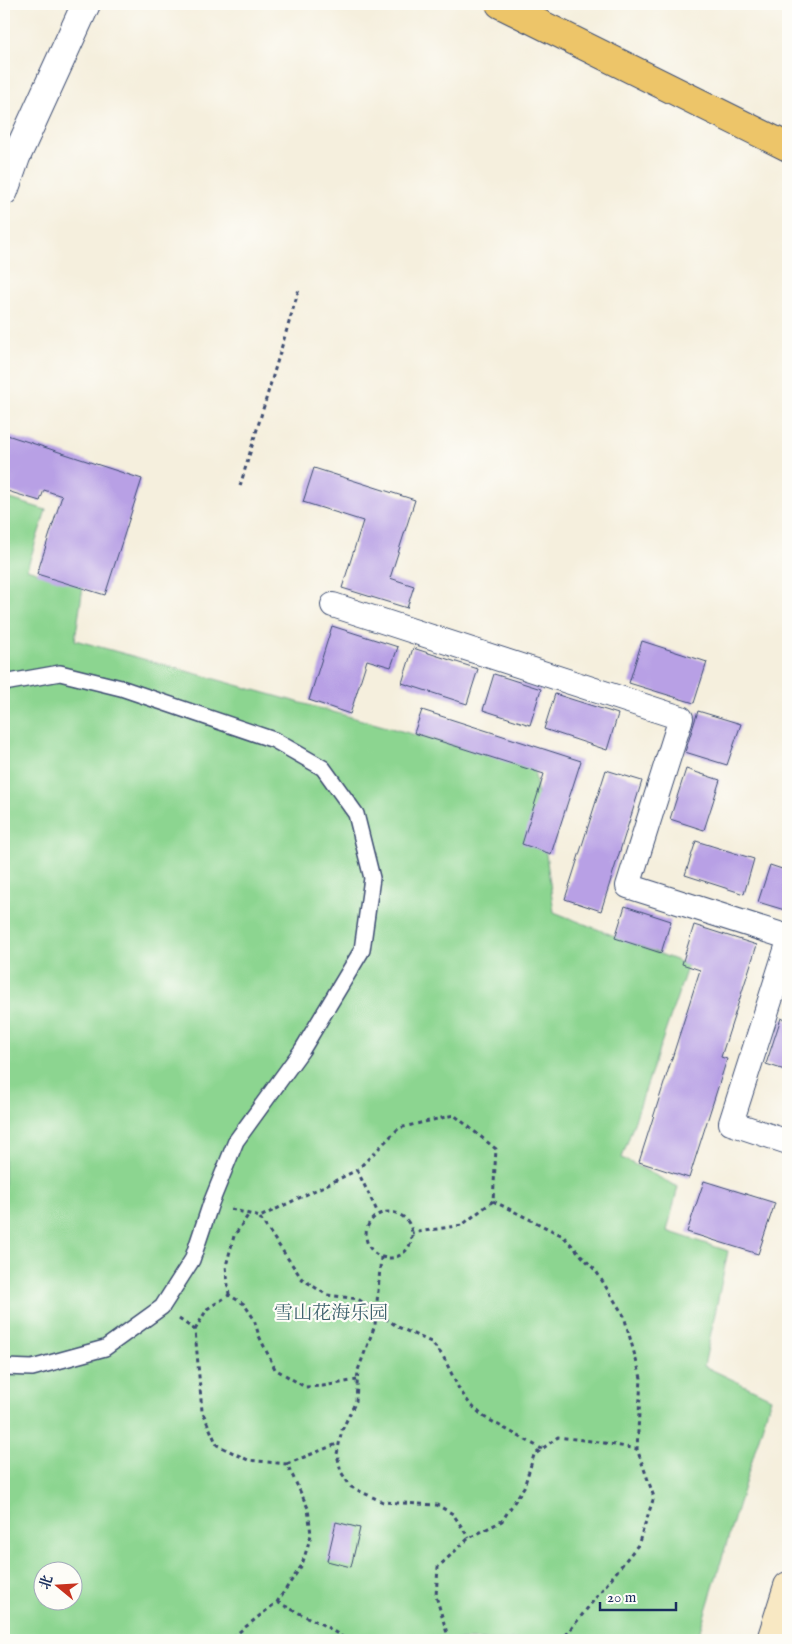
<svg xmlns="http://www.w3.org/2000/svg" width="792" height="1644" viewBox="0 0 792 1644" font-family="'IM FELL English','Noto Serif SC',serif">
<rect width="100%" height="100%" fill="#fdfcf7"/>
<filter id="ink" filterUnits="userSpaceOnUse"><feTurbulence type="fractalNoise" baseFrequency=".02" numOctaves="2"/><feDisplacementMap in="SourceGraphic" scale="10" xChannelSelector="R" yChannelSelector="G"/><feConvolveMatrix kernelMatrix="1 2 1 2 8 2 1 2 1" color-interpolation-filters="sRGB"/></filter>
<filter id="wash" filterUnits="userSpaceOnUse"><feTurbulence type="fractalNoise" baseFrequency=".0096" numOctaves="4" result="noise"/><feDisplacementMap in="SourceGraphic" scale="20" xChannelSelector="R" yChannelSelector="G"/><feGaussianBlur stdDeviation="1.12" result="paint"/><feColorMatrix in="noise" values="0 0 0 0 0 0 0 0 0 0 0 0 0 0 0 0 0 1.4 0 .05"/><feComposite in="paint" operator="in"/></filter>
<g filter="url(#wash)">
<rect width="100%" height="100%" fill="#f5efdd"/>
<path fill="#8cd590" stroke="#548277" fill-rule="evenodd" d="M4,497L46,510L27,569L83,587L75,640L534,768L554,912L688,965L622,1158L678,1187L667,1231L728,1251L704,1366L771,1398L697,1640H4ZM42,1572H72V1602H42Z"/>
<g id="blocks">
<g fill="#b8a0e5">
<polygon points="4,434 142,479 105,595 37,574 62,496 44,490 40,501 4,490"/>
<polygon points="314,468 415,500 390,578 414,586 407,608 342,588 363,521 303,502"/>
<polygon points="332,626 398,647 391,667 367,660 350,714 309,700"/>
<polygon points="642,641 707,662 694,703 629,683"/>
<polygon points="413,648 478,669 467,704 402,683"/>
<polygon points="494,674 541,689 530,725 483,710"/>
<polygon points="555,694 618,714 607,750 544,729"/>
<polygon points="422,710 581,761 551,854 522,844 544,774 414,733"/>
<polygon points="698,711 741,724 727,765 685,752"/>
<polygon points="686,769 720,780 704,830 670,819"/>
<polygon points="606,770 642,781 601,911 565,899"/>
<polygon points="696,841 754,859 744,894 685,875"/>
<polygon points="770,865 788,871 788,911 758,902"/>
<polygon points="625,906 671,921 661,953 615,938"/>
<polygon points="694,925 757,945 721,1057 727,1059 689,1178 639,1162 700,970 682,964"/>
<polygon points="781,1018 788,1021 788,1071 766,1064"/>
<polygon points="704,1181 775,1203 758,1254 687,1232"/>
<polygon points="336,1522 360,1528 351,1567 327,1561"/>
</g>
</g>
</g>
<g filter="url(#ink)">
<use href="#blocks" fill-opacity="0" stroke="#3c4c71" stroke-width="1"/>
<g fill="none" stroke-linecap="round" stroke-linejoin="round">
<g stroke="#3c4c71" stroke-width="18">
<polyline id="service" points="4,683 60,673 121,688 274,740 323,768 356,814 372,878 362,950 302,1050 236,1141 211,1203 192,1260 162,1307 105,1348 32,1368 4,1367"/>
</g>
<g stroke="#3c4c71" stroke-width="26">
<g id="pedestrian">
<polyline points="333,605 681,718 628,886 788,937"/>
<polyline points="788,944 731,1123 788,1142"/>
</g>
</g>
<g stroke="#3c4c71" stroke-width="30">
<polyline id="minor" points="4,191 16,157 86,4"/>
</g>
<g stroke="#3c4c71" stroke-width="30">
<polyline id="secondary" points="771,1640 788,1586"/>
</g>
<g stroke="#3c4c71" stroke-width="30">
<polyline id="trunk" points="500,4 788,147"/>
</g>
<g stroke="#3c4c71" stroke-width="3" stroke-dasharray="4 4" stroke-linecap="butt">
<polyline points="240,486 299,289"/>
<polyline points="357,1170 378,1213"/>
<polyline points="493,1201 563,1236 596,1271 624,1316 641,1378 637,1449 654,1497 638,1545 562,1640"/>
<polyline points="231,1209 260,1217 357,1170 399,1128 454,1115 496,1149 493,1201 462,1225 412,1233"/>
<circle cx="389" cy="1235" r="23"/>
<polyline points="260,1218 302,1279 327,1295 358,1299 398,1327 431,1342 443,1356 459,1389 470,1404 484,1417 542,1449"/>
<polyline points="381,1257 375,1325 358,1370 356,1401 342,1430 337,1454 341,1472 351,1487 383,1502 437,1505 453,1514 469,1538"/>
<polyline points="229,1295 226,1266 234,1236 249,1214"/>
<polyline points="179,1319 195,1330 202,1411 217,1445 248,1460 287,1464 308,1508 311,1535 302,1565 277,1602 229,1640"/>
<polyline points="195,1330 207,1309 229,1295 244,1304 254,1319 259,1336 275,1369 305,1387 323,1386 357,1380"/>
<polyline points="287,1464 339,1443"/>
<polyline points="277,1602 327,1627 347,1640"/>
<polyline points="449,1640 436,1596 438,1567 469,1538 502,1521 524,1487 534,1455 558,1437 599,1442 637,1449"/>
</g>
<use href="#service" stroke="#fff" stroke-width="15"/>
<use href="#pedestrian" stroke="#fff" stroke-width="24"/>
<use href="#minor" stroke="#fff" stroke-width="28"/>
<use href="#secondary" stroke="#f8e8c3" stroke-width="28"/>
<use href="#trunk" stroke="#edc569" stroke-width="28"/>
</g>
</g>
<g text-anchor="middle" stroke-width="4.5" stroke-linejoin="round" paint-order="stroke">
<g font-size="19" fill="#3d616d" stroke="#fdfcf7">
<text x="331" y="1319">雪山花海乐园</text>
</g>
</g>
<rect width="792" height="1644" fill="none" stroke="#fdfcf7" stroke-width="20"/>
<g transform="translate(58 1586) rotate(288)"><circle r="24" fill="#fdfcf7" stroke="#a3aaba"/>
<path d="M0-4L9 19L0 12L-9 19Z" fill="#c8321e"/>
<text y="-8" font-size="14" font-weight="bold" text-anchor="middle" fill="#1b2f5e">北</text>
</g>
<path d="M600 1602v8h76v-8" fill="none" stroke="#1b2f5e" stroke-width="2.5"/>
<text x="607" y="1602" font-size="15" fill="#1b2f5e" stroke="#fdfcf7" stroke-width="4" paint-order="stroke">20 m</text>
</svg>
